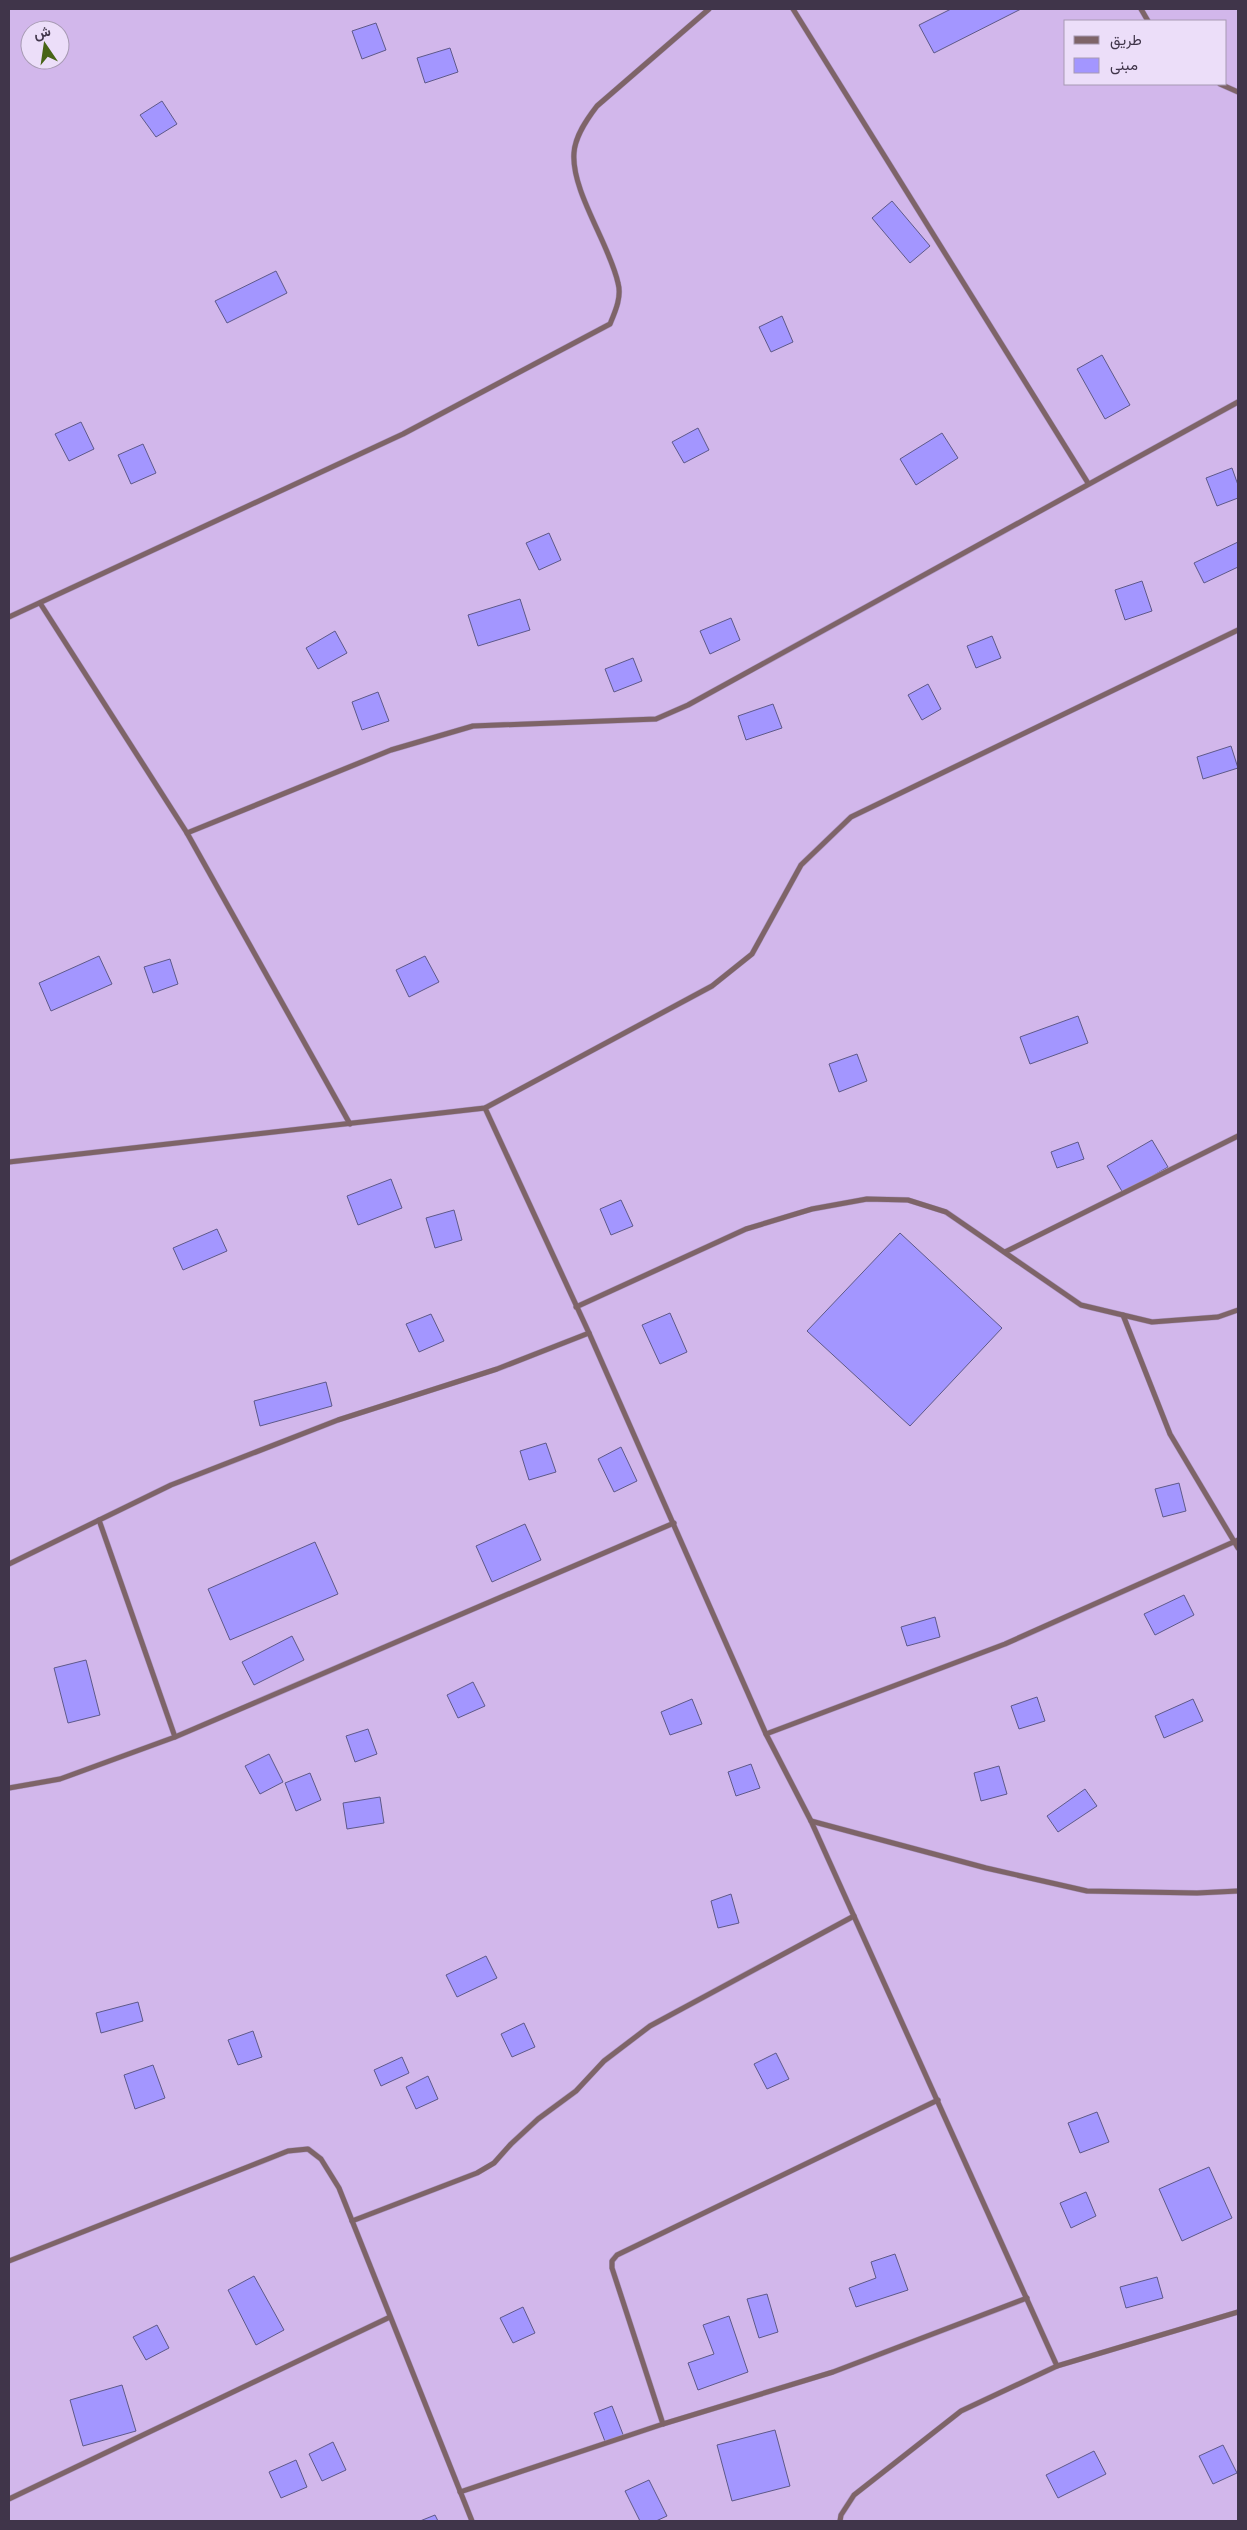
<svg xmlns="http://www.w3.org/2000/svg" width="1247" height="2530" viewBox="0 0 1247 2530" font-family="'Public Sans',Vazirmatn,sans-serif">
<rect width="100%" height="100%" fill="#d2b7eb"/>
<g fill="#a396ff" stroke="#5e5989">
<polygon points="951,9 1021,9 934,53 919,25"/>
<polygon points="376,23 386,50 362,59 352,31"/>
<polygon points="450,48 458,72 425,83 417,58"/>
<polygon points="162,101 177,124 156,137 140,115"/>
<polygon points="892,201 930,246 910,263 872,218"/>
<polygon points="276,271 287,293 227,323 215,301"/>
<polygon points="782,316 793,342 771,352 759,327"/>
<polygon points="1102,355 1130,405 1105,419 1077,369"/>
<polygon points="81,422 94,449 69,461 55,434"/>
<polygon points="698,428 709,450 684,463 672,442"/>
<polygon points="942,433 958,458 916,485 900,459"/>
<polygon points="143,444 156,473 131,484 118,455"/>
<polygon points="1232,468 1238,485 1238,498 1217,506 1206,478"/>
<polygon points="549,533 561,560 539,570 526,543"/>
<polygon points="1238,542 1238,567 1204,583 1194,563"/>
<polygon points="1142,581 1152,611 1125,620 1115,590"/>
<polygon points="520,599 530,630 478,646 468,615"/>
<polygon points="731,618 740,640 710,654 700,631"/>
<polygon points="335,631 347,653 318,669 306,648"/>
<polygon points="992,636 1001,658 976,668 967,646"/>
<polygon points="633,658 642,681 614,692 605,669"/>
<polygon points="928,684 941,709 922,720 908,695"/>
<polygon points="378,692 389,721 362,730 352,702"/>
<polygon points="773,704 782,728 746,740 738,716"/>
<polygon points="1231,746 1238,768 1203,779 1197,757"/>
<polygon points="99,956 112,984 51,1011 39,983"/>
<polygon points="425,956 439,982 409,997 396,970"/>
<polygon points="170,959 178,984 153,993 144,967"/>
<polygon points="1078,1016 1088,1043 1030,1064 1020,1037"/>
<polygon points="857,1054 867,1081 839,1092 829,1064"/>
<polygon points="1152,1140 1168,1167 1123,1193 1107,1166"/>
<polygon points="1078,1142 1084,1159 1057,1168 1051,1152"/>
<polygon points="391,1179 402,1208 358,1225 347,1196"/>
<polygon points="621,1200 633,1226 611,1235 600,1209"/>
<polygon points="454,1210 462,1240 435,1248 426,1218"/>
<polygon points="217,1229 227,1251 183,1270 173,1248"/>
<polygon points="900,1233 1002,1328 910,1426 807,1331"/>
<polygon points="670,1313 687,1352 660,1364 642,1325"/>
<polygon points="431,1314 444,1341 419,1352 406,1324"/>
<polygon points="326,1382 332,1406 260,1426 254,1401"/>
<polygon points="546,1443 556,1472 529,1480 520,1451"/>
<polygon points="621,1447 637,1481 614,1492 598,1459"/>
<polygon points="1179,1483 1186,1511 1163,1517 1155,1489"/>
<polygon points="525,1524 541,1560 492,1582 476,1546"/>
<polygon points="315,1542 338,1594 230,1640 208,1589"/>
<polygon points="1184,1595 1194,1615 1155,1635 1144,1614"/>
<polygon points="935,1617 940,1637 907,1646 901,1627"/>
<polygon points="292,1636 304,1660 254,1685 242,1662"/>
<polygon points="86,1660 100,1715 68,1723 54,1668"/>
<polygon points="473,1682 485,1706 458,1718 447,1695"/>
<polygon points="1037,1697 1045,1721 1019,1729 1011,1706"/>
<polygon points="692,1699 702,1724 670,1735 661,1712"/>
<polygon points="1193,1699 1203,1721 1164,1738 1155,1716"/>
<polygon points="368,1729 377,1754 355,1762 346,1736"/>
<polygon points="269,1754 283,1782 260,1794 245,1766"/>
<polygon points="751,1764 760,1788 736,1796 728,1772"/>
<polygon points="999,1766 1007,1794 981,1801 974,1773"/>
<polygon points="310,1773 321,1800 296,1811 285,1783"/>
<polygon points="1085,1789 1097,1806 1058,1832 1047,1816"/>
<polygon points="380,1797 384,1823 347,1829 343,1803"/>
<polygon points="731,1894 739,1923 718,1928 711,1901"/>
<polygon points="486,1956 497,1978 457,1997 446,1975"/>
<polygon points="138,2002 143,2021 101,2033 96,2013"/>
<polygon points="524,2023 535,2047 512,2057 501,2034"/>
<polygon points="253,2031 262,2057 238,2065 228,2040"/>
<polygon points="776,2053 789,2079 767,2089 754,2064"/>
<polygon points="402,2057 409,2073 381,2086 374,2070"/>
<polygon points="153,2065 165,2098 135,2109 124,2075"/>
<polygon points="428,2076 438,2099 416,2109 406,2087"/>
<polygon points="1097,2112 1109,2142 1080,2153 1068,2123"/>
<polygon points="1209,2167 1232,2218 1182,2241 1159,2189"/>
<polygon points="1086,2192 1096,2216 1071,2228 1060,2203"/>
<polygon points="895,2254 908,2290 856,2307 849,2288 876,2278 871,2262"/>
<polygon points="254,2276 284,2330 256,2345 228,2290"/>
<polygon points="1157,2277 1163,2298 1126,2308 1120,2287"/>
<polygon points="767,2294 778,2332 759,2338 747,2299"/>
<polygon points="523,2307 535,2333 513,2343 500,2318"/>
<polygon points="729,2316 748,2372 698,2390 688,2363 714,2354 703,2325"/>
<polygon points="157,2325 169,2348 146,2360 133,2337"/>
<polygon points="122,2385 136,2431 83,2446 70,2400"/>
<polygon points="612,2406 624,2437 606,2444 594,2413"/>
<polygon points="775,2430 790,2486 732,2501 717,2445"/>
<polygon points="333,2442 346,2470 322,2481 309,2454"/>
<polygon points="1223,2445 1237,2473 1213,2484 1199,2456"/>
<polygon points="1094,2451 1106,2474 1058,2498 1046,2475"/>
<polygon points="296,2460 307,2487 281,2498 269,2472"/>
<polygon points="649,2480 667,2516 656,2521 640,2521 625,2491"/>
<polygon points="435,2515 438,2521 420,2521"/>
</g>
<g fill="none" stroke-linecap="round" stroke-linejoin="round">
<g stroke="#af98c4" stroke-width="6">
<g id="street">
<polyline points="793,9 1088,483"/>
<polyline points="1141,9 1148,21"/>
<polyline points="1220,84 1238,92"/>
<polyline points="40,603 187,833 350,1124"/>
<path d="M9,617L403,434L610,324C615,312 622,297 618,283C610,245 571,191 574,153C575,136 587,119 597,106L709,9"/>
<polyline points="187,833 391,750 473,726 656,719 688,705 1238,402"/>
<polyline points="485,1108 589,1333 766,1734 811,1821 1057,2366"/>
<polyline points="9,1162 485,1108 712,986 752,954 801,865 851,817 1238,630"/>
<polyline points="1005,1252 1238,1136"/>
<polyline points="576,1307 746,1229 812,1209 867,1199 908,1200 946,1212 1081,1305 1152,1322 1218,1317 1238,1310"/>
<polyline points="1123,1315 1170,1434 1238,1548"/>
<polyline points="99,1520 175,1737"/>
<polyline points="9,1564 171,1485 338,1420 497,1369 589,1333"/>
<polyline points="766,1734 1005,1644 1238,1540"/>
<polyline points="9,1788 60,1779 175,1737 674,1523"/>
<polyline points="811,1821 986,1868 1087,1891 1197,1893 1238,1891"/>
<polyline points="352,2221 477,2173 494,2163 511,2144 538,2119 576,2091 604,2061 650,2026 854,1916"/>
<polyline points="9,2261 288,2151 308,2149 321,2159 339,2188 472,2521"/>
<polyline points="663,2424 612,2268 612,2261 617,2255 938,2100"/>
<polyline points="460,2492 663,2424 833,2372 1027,2298"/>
<polyline points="9,2499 390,2317"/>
<polyline points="840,2521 841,2515 854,2495 961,2411 1057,2366 1238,2312"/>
</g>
</g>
<use href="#street" stroke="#7e6468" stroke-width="5"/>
</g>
<rect width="1247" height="2530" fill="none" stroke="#40354a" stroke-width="20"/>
<rect x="1064" y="20" width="162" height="65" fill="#ecdef9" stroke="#a79ab3"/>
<rect x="1074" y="36" width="25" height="8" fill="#7e6468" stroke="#a79ab3"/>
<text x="1110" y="45" font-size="15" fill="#40354a">طريق</text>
<rect x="1074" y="58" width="25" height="15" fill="#a396ff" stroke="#a79ab3"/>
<text x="1110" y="70" font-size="15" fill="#40354a">مبنى</text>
<g transform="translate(45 45) rotate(347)"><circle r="24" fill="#ecdef9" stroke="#a79ab3"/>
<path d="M0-4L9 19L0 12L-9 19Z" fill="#486417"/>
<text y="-8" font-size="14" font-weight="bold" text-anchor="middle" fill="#40354a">ش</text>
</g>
</svg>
